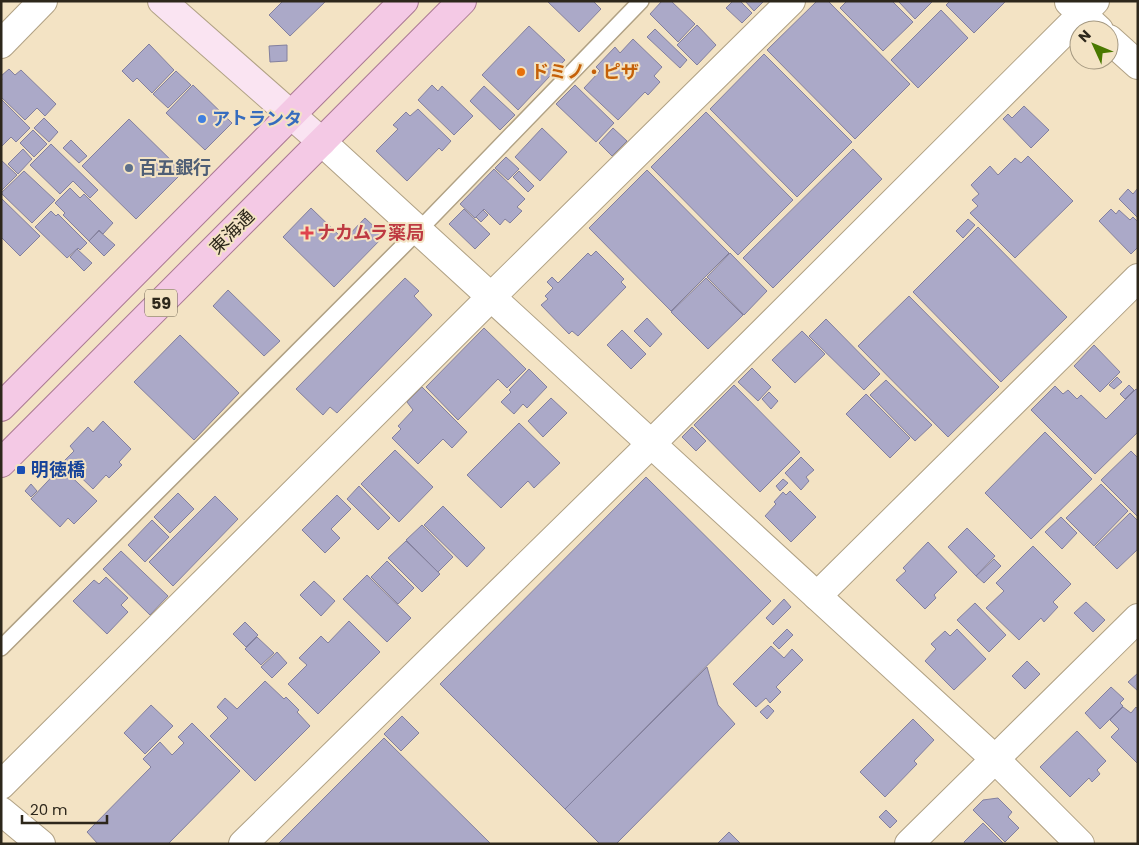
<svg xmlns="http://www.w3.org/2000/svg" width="1139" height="845" viewBox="0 0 1139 845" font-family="Poppins,'Noto Sans JP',sans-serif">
<rect width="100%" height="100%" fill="#f3e3c4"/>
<g fill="#aba9c8" stroke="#83809e">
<polygon points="283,1 326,1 290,36 269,15"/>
<polygon points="547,1 593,1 601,9 579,32"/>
<polygon points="662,1 671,1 695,24 678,42 650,14"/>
<polygon points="733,1 740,1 752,13 742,23 726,8"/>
<polygon points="745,1 764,1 754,11"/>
<polygon points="817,1 828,1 910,84 855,139 767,50"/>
<polygon points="847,1 892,1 913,22 883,51 840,8"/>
<polygon points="898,1 933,1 915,19"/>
<polygon points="950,1 1006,1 974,33 946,5"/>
<polygon points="941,10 968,38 918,88 891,60"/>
<polygon points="697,25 716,45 697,65 677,45"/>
<polygon points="529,26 565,60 518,110 482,75"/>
<polygon points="655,29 687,60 680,68 647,37"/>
<polygon points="633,39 662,67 654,76 660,82 648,95 645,92 618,120 584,88 600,71 596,67 615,47 620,53"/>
<polygon points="149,44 174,70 152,93 137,78 133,82 122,71"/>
<polygon points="287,45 287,61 270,62 269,46"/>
<polygon points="764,54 852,142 797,197 710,109"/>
<polygon points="9,69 15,75 21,70 56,104 45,116 37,108 25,120 1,97 1,81 2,80 1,76"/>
<polygon points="176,71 191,85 168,108 153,94"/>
<polygon points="193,85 232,123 205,150 166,113"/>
<polygon points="432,85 438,91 442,86 473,116 454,135 418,100"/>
<polygon points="575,85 614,123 596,142 556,104"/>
<polygon points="484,86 515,115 500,130 470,101"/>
<polygon points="1,99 30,128 16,142 11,137 1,147"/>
<polygon points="1024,106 1049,130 1031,148 1003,119 1008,114 1012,118"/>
<polygon points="418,109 451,141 442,151 439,148 407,181 376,151 398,129 393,125 406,112 410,116"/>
<polygon points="706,112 793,200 738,255 651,167"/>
<polygon points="44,118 58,132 49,142 34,128"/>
<polygon points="129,119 183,172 136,219 82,166"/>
<polygon points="542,128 567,152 540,181 515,157"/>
<polygon points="613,128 627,141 612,156 599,143"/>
<polygon points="33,130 47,144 34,157 20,143"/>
<polygon points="71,140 87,156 79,163 63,148"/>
<polygon points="51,144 98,190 90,198 73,181 60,194 30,165"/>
<polygon points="23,149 32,159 18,174 8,164"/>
<polygon points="853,149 882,179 773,288 743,258"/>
<polygon points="1028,156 1073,201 1015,258 970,213 978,206 972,200 979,194 971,185 990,166 998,175 1015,158 1021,163"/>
<polygon points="506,157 519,169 508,180 495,168"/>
<polygon points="1,160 17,175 1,191"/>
<polygon points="494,169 525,199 517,207 522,211 510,223 505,219 500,225 484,209 475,218 460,204"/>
<polygon points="647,170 729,253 671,311 589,228"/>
<polygon points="24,171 55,200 32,223 1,193"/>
<polygon points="519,171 534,186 528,192 513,177"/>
<polygon points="70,188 80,198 84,194 113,223 103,234 99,230 89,241 63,215 65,213 55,203"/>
<polygon points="1138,188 1138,218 1119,199 1128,189 1133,194"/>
<polygon points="1,198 40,236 20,256 1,237"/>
<polygon points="311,208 344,240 365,218 384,236 334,287 283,237"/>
<polygon points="464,209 490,234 475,249 449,224"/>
<polygon points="1111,209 1116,214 1119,210 1130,220 1133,217 1138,222 1138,247 1131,254 1099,221"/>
<polygon points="483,210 488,215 481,222 476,217"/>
<polygon points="51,211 56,216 58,214 87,243 80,250 78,248 67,258 35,227"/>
<polygon points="968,219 975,225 963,238 956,231"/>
<polygon points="978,227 1067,317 1001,382 913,292"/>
<polygon points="99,231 115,245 104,256 89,241"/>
<polygon points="77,249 92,263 84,271 70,257"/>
<polygon points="596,251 624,279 621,282 626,287 578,336 572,331 569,334 541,305 548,299 545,296 553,288 547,282 552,277 558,283 588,253 591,256"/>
<polygon points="730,253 767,291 744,315 707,277"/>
<polygon points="405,278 419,291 414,296 432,315 337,413 330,407 323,415 296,389"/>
<polygon points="706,278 743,315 708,349 671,312"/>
<polygon points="228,290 280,341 264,356 213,306"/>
<polygon points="909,296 999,387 948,437 858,346"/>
<polygon points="647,318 662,334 650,347 634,331"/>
<polygon points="826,319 880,374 864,390 809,336"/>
<polygon points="484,328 526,369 507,388 498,379 458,420 426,387"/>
<polygon points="622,330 646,354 631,369 607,345"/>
<polygon points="802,331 825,354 795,383 772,360"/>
<polygon points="180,335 239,393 194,440 134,382"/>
<polygon points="1094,345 1120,372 1100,392 1074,366"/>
<polygon points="752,368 771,387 758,401 738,382"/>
<polygon points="529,369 547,387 527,408 523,404 514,414 501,402 511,392 509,390"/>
<polygon points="1117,377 1122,382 1114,389 1109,385"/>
<polygon points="886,380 932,425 915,441 870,395"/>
<polygon points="734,385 800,452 760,492 694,425"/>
<polygon points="1129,385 1134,390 1125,399 1120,394"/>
<polygon points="1055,386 1063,394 1068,390 1077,399 1081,395 1106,419 1136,389 1138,390 1138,432 1095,474 1031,410"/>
<polygon points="422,387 467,432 452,448 443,439 418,464 392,438 401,429 398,426 413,410 407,402"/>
<polygon points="769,392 778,401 771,409 762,399"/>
<polygon points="866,394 910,438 890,458 846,414"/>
<polygon points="551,398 567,413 543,437 528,421"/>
<polygon points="103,421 131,449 119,462 122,465 109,478 106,475 93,489 64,461 74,451 70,446 88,427 93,432"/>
<polygon points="519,423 560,463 534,488 528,481 501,508 467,475"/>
<polygon points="692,427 706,441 696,451 682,437"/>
<polygon points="1045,432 1092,479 1031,539 985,493"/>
<polygon points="395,450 433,487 399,522 361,484"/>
<polygon points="1131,451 1138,458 1138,517 1101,480"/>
<polygon points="801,457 814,470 806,477 809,481 801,490 785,473"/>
<polygon points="61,467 97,501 74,524 68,518 60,527 31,499"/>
<polygon points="646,477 771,601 565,809 440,684"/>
<polygon points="783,479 788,483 780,491 776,486"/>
<polygon points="31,484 37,491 31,497 25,491"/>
<polygon points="1101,484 1128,511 1094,546 1066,518"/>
<polygon points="359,486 390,518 378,530 347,499"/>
<polygon points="790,491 816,517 791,542 765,516 776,504 774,502 783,492 786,495"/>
<polygon points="178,493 194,509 170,533 154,517"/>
<polygon points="337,495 351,509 331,529 340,538 325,553 302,530"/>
<polygon points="215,496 238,519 173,586 149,562"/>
<polygon points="443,506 485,548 467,567 424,525"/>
<polygon points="1130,513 1138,521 1138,549 1117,569 1095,547"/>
<polygon points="1061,517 1077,533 1062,549 1045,532"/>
<polygon points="152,520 169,537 145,562 128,545"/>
<polygon points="422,525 453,557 438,572 406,540"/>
<polygon points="967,528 995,556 976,576 948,547"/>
<polygon points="406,541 440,574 422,592 388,558"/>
<polygon points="928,542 957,572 934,595 936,598 925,609 896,580 906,571 903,568"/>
<polygon points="1033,546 1071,584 1053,602 1058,607 1044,622 1041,618 1019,640 986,608 1004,591 996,583"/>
<polygon points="121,551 168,596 150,615 103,569"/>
<polygon points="994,559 1001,566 984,583 976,576"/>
<polygon points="387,561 414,588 398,604 371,577"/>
<polygon points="367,575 411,618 387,642 343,599"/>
<polygon points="106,577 128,598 121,605 128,612 107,634 73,601 94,580 99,584"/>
<polygon points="314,581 335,601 321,616 300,595"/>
<polygon points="784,599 791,607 773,625 766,618"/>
<polygon points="1086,602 1105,620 1093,632 1074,613"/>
<polygon points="975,603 1006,635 989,652 957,620"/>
<polygon points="349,621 380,652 318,714 288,684 307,665 299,658 321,636 328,643"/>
<polygon points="245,622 258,635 246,647 233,634"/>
<polygon points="787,629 793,635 779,649 773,643"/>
<polygon points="957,629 986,659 954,690 925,661 936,649 931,644 945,631 950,636"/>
<polygon points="257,637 274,653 261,665 245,649"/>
<polygon points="771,646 784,658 792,649 803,660 776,687 781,692 770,703 766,698 756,707 733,684"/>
<polygon points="277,652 287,663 272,678 261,667"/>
<polygon points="1027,661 1040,674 1025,689 1012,676"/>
<polygon points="707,667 718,705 735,724 616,844 600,844 565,809"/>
<polygon points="1138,673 1138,691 1128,682"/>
<polygon points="265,681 284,699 286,697 299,710 297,712 310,726 255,781 210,736 228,718 217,707 225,698 237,709"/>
<polygon points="1111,687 1124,699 1120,703 1123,706 1100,729 1085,713"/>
<polygon points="151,705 173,726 145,754 124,733"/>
<polygon points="768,705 774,711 767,719 760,712"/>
<polygon points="1123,707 1131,713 1136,707 1138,709 1138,764 1111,737 1119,729 1110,720"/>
<polygon points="402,716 419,733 401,751 384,734"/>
<polygon points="913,719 934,740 914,761 917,764 885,797 860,772"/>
<polygon points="192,723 240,771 168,844 98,844 87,832 151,767 143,759 160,742 172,755 184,743 178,737"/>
<polygon points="1077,731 1106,761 1097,770 1100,774 1092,782 1089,778 1070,797 1040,767"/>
<polygon points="384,738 491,844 278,844"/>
<polygon points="998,798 1012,812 1008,817 1019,828 1005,842 973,810 983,800"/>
<polygon points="886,810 897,821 890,828 879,817"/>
<polygon points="983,823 1004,844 965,844 964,842"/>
<polygon points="729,832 741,844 717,844"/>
</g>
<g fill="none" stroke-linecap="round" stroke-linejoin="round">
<g stroke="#b0a184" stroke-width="18">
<polyline id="lane" points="1,648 418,231 641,1"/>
</g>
<g stroke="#b0a184" stroke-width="30">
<g id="street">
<polyline points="1069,2 1099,30"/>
<polyline points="1109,39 1138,65"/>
<polyline points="1,44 43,1"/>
<polyline points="322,142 995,759 1080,844"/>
<polyline points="817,596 1138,278"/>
<polyline points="1,785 491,297 791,1"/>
<polyline points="1,811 41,844"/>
<polyline points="243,844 651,444 1095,1"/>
<polyline points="909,844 1138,618"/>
</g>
</g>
<g stroke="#b0a184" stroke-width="30">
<polyline id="secondary" points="162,1 322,142"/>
</g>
<g stroke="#aa7993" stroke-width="30">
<g id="primary">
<polyline points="1,407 404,1"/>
<polyline points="1,463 462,1"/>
</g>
</g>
<use href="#lane" stroke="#fff" stroke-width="15"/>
<use href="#street" stroke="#fff" stroke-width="28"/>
<use href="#secondary" stroke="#fae4f2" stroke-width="28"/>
<use href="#primary" stroke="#f4c9e5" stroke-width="28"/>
</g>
<circle fill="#e8710a" stroke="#f3e3c4" stroke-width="2" cx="521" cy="72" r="5"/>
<circle fill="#3f7fe0" stroke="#f3e3c4" stroke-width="2" cx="202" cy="119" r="5"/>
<circle fill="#5c6f8a" stroke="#f3e3c4" stroke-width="2" cx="129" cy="168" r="5"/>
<path fill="#e0444e" stroke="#f3e3c4" stroke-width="2" d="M304.5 225.5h5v5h5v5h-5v5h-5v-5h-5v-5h5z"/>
<rect fill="#1a4fb4" stroke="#f3e3c4" stroke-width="2" x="16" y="465" width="10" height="10" rx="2.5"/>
<g text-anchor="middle" stroke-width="4" stroke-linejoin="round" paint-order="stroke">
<rect fill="#f3e3c4" stroke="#685f4e" stroke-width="1" x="145" y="289.5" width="32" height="27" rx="4"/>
<g font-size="16" font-weight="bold" fill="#2d271b">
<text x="161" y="309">59</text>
</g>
<g font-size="18" font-weight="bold" fill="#c56008" stroke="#f3e3c4" text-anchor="start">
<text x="531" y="78">ドミノ・ピザ</text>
</g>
<g font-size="18" font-weight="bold" fill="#366cbe" stroke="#f3e3c4" text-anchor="start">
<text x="212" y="125">アトランタ</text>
</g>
<g font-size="18" font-weight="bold" fill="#4e5e75" stroke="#f3e3c4" text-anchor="start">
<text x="139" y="174">百五銀行</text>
</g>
<g font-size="18" fill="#2d271b" stroke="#f3e3c4">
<text transform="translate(232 232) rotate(-45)" y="6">東海通</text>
</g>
<g font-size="18" font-weight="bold" fill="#be3a42" stroke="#f3e3c4" text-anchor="start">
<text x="317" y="239">ナカムラ薬局</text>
</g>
<g font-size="18" font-weight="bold" fill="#164399" stroke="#f3e3c4" text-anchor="start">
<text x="31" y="476">明徳橋</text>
</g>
</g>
<rect width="1139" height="845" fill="none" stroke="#2d271b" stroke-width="5"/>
<g transform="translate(1094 45) rotate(314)"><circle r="24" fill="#f3e3c4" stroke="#a49880"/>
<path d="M0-4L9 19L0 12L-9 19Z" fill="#497900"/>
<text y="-8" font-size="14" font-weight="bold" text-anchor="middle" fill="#2d271b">N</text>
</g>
<path d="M22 815v8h85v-8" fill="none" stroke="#2d271b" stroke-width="2.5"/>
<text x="30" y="815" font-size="15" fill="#2d271b" stroke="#f3e3c4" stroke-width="4" paint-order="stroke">20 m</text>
</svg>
